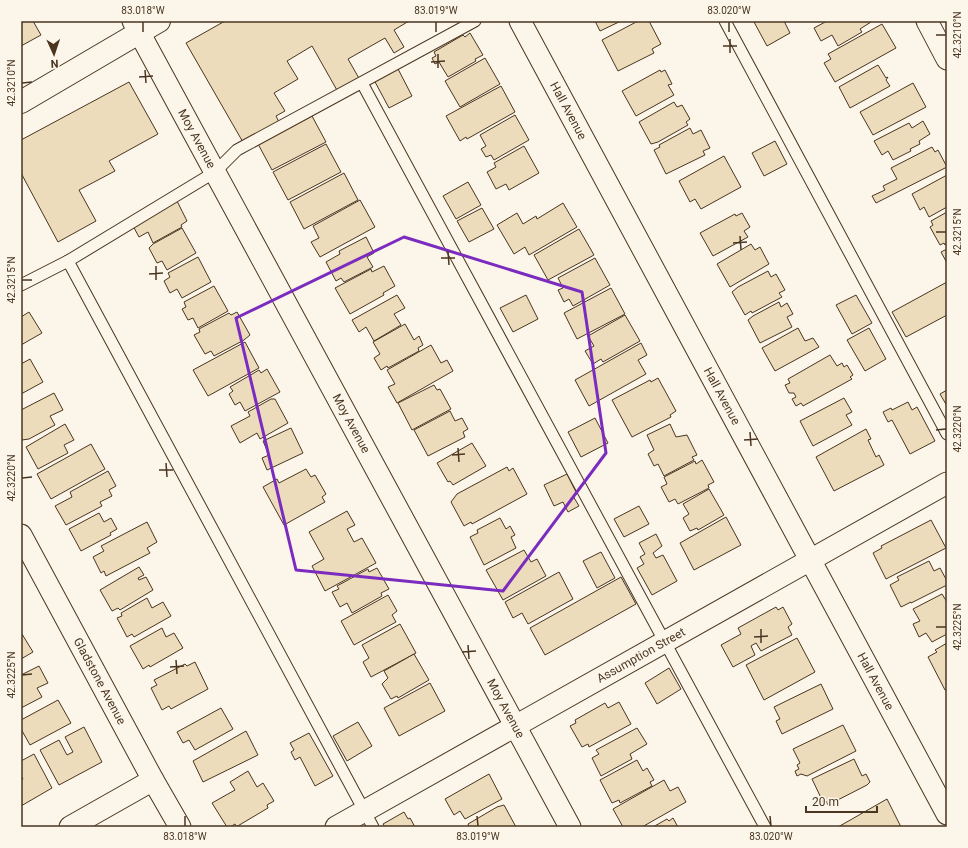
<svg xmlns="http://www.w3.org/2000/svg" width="968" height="848" viewBox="0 0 968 848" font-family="Roboto,sans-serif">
<rect width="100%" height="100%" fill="#fbf6e9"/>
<g fill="#ecdcbc" stroke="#4a3520">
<polygon points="21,21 33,21 41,35 21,46"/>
<polygon points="225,21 409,21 394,30 404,47 394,53 385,38 348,59 360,80 338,92 312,46 287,61 298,79 274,93 285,111 276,116 280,124 244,144 186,43"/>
<polygon points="595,21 621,21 600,31"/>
<polygon points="638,21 649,21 661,44 652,49 654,53 618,71 602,40"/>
<polygon points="755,21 784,21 790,33 767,46 754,22"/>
<polygon points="827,21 870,21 871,22 860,29 862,32 838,46 832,35 821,41 814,28"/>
<polygon points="882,24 896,48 835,82 824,63 831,59 828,54"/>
<polygon points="470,33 483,55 475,59 476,61 448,77 439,62 435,64 432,58 436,56 434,52 463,35 465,37"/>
<polygon points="485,58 500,84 460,107 445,81"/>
<polygon points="878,65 886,78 888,77 886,80 890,86 850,108 839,87"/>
<polygon points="397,67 412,96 389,108 374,80"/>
<polygon points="660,70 661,72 665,70 672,84 668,85 674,95 636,116 622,91"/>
<polygon points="129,82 158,134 109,161 115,171 79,190 96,221 58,242 21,173 21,140"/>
<polygon points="913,83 926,107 873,135 860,112"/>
<polygon points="501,86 515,112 467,139 466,137 460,141 446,116"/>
<polygon points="674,102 677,107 682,105 690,119 686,122 688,125 658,142 651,144 639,122"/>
<polygon points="515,115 529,140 494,160 491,155 486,157 481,149 486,146 480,135"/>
<polygon points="312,116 326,142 272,170 258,144"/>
<polygon points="923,121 930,134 919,141 920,144 910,149 911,151 893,160 888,151 882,155 874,141 909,123 912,128"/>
<polygon points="690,128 693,134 701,130 710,148 703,151 705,155 666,174 654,150 660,147 659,145"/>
<polygon points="775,141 787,164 764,176 752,153"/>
<polygon points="326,144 341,172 288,200 273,172"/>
<polygon points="524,146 539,173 509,190 506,184 496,189 487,172 496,167 494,163"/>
<polygon points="932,147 935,152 938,150 947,167 876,203 872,196 885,190 883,186 897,179 891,168"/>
<polygon points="724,156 741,187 701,209 695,199 690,202 679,181"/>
<polygon points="344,173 358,200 304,229 290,202"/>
<polygon points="947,175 947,207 929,217 924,207 920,210 912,194"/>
<polygon points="468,182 481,205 456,219 443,196"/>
<polygon points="360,200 375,227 320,257 311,242 319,238 313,226"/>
<polygon points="177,201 187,221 181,225 182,227 153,243 148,232 139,237 132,224"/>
<polygon points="563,203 577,227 529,255 525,247 514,254 497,225 517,213 523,224 536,216 537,219"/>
<polygon points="482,208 494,229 469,242 457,221"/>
<polygon points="947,212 947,243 945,245 944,243 940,245 930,227 933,225 931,221"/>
<polygon points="742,213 750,227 744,231 748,237 713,256 700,233 735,214 736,216"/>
<polygon points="182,228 196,253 167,270 162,261 157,263 149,248 153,244"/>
<polygon points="579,229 594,255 548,280 534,255"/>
<polygon points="366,237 374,253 367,257 373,267 344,282 341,278 336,281 326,262 340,254 339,251"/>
<polygon points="751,244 755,250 760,247 769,264 730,287 717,264"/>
<polygon points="947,249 947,263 941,252"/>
<polygon points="198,257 211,282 182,298 177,289 170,293 164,281 170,277 168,273"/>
<polygon points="595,258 610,285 573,306 569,299 564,302 558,290 563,288 558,278"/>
<polygon points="384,266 395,286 383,293 384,295 350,314 335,288 371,269 372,272"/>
<polygon points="768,271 771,277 776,274 785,290 779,293 782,297 752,313 751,311 745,315 732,292 738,287"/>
<polygon points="947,282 947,315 906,337 892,312"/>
<polygon points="214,286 228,311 198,328 193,318 188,320 182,309 186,307 184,302"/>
<polygon points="611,288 625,314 577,339 564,313"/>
<polygon points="397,295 405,308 394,314 401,325 374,341 366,327 359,332 352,320"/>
<polygon points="526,295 538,319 513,332 500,308"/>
<polygon points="856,295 872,323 852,334 836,305"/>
<polygon points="779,302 781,307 787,303 793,314 787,317 792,327 760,343 748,320 753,316"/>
<polygon points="29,312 42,333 21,345 21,317"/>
<polygon points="237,312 250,335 244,340 214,356 211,351 205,354 194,335 200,332 199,329 229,313 231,315"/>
<polygon points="625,315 640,341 603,362 601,359 593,364 585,351 594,346 588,336"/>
<polygon points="405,324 414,340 419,336 423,345 418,348 419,351 388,368 387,366 381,370 374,358 380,354 373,342"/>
<polygon points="798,328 805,341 813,338 819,347 775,371 762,348"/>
<polygon points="869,328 886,359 865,371 847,340"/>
<polygon points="245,342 259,368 208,396 193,370"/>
<polygon points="641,343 647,355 638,360 646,374 589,406 575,380"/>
<polygon points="431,345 441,363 447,360 453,371 397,403 388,387 395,384 387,370"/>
<polygon points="830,355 837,366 842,363 844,367 847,365 853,375 850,377 852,379 803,406 801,403 796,406 792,399 796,397 794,393 789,393 785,385 790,383 788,379"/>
<polygon points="30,359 43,382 21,394 21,364"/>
<polygon points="267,369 280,392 245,411 240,402 235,405 229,394 233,391 230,387 259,370 261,373"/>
<polygon points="658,378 676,411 670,415 671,417 632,437 612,400 650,380 651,382"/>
<polygon points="434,385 437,390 440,389 451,409 412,430 398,403"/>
<polygon points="947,390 947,406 940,394"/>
<polygon points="54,393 63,410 50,416 55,425 29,439 22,440 21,438 21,410"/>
<polygon points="844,398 852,412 846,415 852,425 813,446 800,421"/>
<polygon points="271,399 275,399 288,423 260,439 257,433 240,443 231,426 250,416 248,412"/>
<polygon points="908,402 912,410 917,407 935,441 910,454 892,420 888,422 883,412 891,408 892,410"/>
<polygon points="450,411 455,421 462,418 468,429 463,432 465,437 428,456 414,430"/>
<polygon points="595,418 608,443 581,457 568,432"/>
<polygon points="65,424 74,440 64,445 68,453 38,469 26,447"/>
<polygon points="670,424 676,437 687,435 697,455 692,457 694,460 664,476 658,464 654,466 648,454 654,450 647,435"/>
<polygon points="291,428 303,453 267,470 262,458 269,455 263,441"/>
<polygon points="866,429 871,439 868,440 876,457 879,455 884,465 834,491 816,457"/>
<polygon points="472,443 486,466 453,485 450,481 448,482 437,463"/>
<polygon points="91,444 105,469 51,499 37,474"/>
<polygon points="702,460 714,482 708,485 709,488 678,504 675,499 669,502 661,487 667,484 664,477 695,461 696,464"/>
<polygon points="507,467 509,471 513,468 527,494 472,524 471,522 464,526 451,502 457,494"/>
<polygon points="306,469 311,477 315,475 326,494 322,497 325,502 284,525 263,487 277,479 279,483"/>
<polygon points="108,471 116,486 109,490 112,496 100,502 102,506 66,525 55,506 72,497 70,492"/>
<polygon points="567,474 577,494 573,496 579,506 568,512 563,502 554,506 544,485"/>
<polygon points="709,489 724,515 698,530 697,528 690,531 683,518 689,514 683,504"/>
<polygon points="639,506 649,524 624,537 614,519"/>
<polygon points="347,511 355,525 347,529 354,542 362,538 376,563 325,591 312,566 324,559 309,532"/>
<polygon points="99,513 104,522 111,518 117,529 110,533 111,535 81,551 69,529"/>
<polygon points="726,517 741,545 694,570 680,543"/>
<polygon points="500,518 506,529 510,526 515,535 511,537 516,548 484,565 470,537 478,533 477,530"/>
<polygon points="931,520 946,548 886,579 873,553 882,548 881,546"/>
<polygon points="147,522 157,542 147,548 150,553 106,576 104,571 101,573 93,557 104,551 101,546"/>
<polygon points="656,534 662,546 653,553 656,558 663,555 677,581 652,595 637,568 644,564 640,557 645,554 639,543"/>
<polygon points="524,550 531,562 537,559 546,576 503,600 486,570"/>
<polygon points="601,552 615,578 597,588 583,561"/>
<polygon points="929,561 934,571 940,568 947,581 947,585 911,603 911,602 901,607 890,585 899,580 897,577"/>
<polygon points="139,567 144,575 138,578 139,580 146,577 153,590 120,610 118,608 112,611 100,590"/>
<polygon points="377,568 389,589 381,593 382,596 352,613 347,603 340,607 332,592 339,589 337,586 368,569 369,572"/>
<polygon points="559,572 573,599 528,624 522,613 513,618 505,602"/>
<polygon points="621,577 636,604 545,655 530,628"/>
<polygon points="942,594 947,602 947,634 932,642 926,633 919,637 913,624 920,621 913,609"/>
<polygon points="388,595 397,611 392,615 396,622 354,645 341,621"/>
<polygon points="147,598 152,608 163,602 171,616 134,637 132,634 127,637 117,618 122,616 121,613"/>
<polygon points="776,607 778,610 783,607 792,624 788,627 792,635 761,651 756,643 751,646 755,655 733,667 721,645 741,634 738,628"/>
<polygon points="400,624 416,653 371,677 363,662 369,658 362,645"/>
<polygon points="162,628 166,637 174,633 183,648 150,667 149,665 143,669 130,646"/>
<polygon points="22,634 33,652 21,659 21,635"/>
<polygon points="797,638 815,672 764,700 746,665"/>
<polygon points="947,643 947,690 945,690 928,657 937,652 935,650"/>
<polygon points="414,654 429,680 398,698 397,696 391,699 382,684 388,678 384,671"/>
<polygon points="195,662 208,689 171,709 169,706 162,710 151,688 157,685 154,680 185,664 187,666"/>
<polygon points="39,666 48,683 37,688 42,697 21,708 21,675"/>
<polygon points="669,668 681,689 657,704 645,683"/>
<polygon points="430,683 445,711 399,736 384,708"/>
<polygon points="821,684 833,709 782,734 776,721 780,719 774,707"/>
<polygon points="58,700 71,723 30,745 21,729 21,720"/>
<polygon points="619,702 631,724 589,747 588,744 582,747 570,726 576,723 575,720 605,703 608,708"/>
<polygon points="221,708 233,729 195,750 189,740 183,743 177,732"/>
<polygon points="358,722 372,746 347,761 333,736"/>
<polygon points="843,725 856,751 807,776 801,774 797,776 795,771 799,769 797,765 800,763 793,749"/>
<polygon points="84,727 102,762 59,785 40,750 59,740 67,755 73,752 65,737"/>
<polygon points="637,728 647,744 630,754 632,759 601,776 592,758 599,754 596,750"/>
<polygon points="246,731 258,755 203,782 193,761"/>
<polygon points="309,733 333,776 315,786 300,757 295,760 291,752 294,750 290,743"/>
<polygon points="34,754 52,788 21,806 21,780 23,779 21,776 21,761"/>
<polygon points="854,759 862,776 866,774 870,782 867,785 828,805 826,801 823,802 812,779"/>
<polygon points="637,760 643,771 647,768 654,780 650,782 652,786 620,803 619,800 612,803 600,780"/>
<polygon points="248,771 257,787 263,783 274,801 267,805 268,808 236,827 235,824 230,827 227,827 212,803 235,790 230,782"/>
<polygon points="489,774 502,799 465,819 460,811 454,815 445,799"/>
<polygon points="664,780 670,791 678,787 686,802 642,827 623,827 613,809"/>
<polygon points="887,799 901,827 838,827"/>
<polygon points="504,805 516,827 469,827 468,824 497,807"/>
<polygon points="404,812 408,819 410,818 415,827 385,827 383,824"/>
<polygon points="673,818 678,827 653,827 667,819 669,821"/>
</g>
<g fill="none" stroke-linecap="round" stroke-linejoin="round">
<g stroke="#4a3520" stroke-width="13">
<g id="lane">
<polyline points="725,21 947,434"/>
<polyline points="362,83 765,827"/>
<polyline points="21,285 68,261"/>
<polyline points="373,827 68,261 215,172 237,150 475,21"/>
</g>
</g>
<g stroke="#4a3520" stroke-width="23">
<g id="street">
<path id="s1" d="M133,21L570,827"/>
<path id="s2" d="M520,21L947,814"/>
<polyline points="927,21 947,59"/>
<path id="s3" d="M21,535L153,780L180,827"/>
<polyline points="70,827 153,780"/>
<path id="s4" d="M336,827L947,483"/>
</g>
</g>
<g stroke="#4a3520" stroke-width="24">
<polyline id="secondary" points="21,102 159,21"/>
</g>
<use href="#lane" stroke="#fbf6e9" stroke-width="11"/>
<use href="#street" stroke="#fbf6e9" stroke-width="21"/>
<use href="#secondary" stroke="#fbf6e9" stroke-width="22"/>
</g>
<path fill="none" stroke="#7b2cbf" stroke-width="3" stroke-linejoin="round" d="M404,237L582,292L606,453L503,591L296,570L236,318Z"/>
<path fill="none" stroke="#4a3520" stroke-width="1.5" d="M143,22V32M436,22V32M729,22V32M936,35H946M730,39V53M723,46H737M438,54V68M431,62L445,61M145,70L146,83M139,77L153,76M22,83L32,82M936,232H946M740,236L741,250M733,243L747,242M448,251L449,265M441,258H455M156,266V280M149,274L163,273M22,280H32M936,430L946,429M750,432L751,446M744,440L758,439M458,448L459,462M452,455L465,454M166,463L167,477M159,470H173M22,478L32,477M936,627H946M761,629V643M754,637L768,636M468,645L469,659M462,652L476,651M176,660L177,674M170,667L184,666M22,675L32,674M185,816V826M477,816L478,826M770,816L771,826"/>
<g text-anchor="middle" stroke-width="3" stroke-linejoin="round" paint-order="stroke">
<g font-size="12" fill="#4a3520" stroke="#fbf6e9">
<text dy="4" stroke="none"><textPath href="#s2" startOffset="102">Hall Avenue</textPath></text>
<text dy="4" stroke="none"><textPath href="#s1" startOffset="134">Moy Avenue</textPath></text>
<text dy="4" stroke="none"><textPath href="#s2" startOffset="426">Hall Avenue</textPath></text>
<text dy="4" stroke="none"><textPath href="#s1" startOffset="458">Moy Avenue</textPath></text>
<text dy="4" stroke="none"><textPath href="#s4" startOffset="350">Assumption Street</textPath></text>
<text dy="4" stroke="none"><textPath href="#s2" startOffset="750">Hall Avenue</textPath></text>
<text dy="4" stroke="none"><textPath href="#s3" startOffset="166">Gladstone Avenue</textPath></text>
<text dy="4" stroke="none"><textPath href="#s1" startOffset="782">Moy Avenue</textPath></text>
</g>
</g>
<rect width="968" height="848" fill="none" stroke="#fbf6e9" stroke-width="44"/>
<g transform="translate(54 54) rotate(177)" stroke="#fbf6e9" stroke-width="3" paint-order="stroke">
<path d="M0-3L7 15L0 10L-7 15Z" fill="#4a3520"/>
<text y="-6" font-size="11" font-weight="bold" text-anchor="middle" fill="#4a3520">N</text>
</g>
<path d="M806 806v6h71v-6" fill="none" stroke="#4a3520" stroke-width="2"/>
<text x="812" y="806" font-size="12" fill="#4a3520" stroke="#fbf6e9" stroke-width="3" paint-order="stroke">20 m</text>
<rect x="22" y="22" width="924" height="804" fill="none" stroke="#4a3520" stroke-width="1.5"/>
<g font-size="10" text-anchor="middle" fill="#4a3520">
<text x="143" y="14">83.018°W</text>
<text x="436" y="14">83.019°W</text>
<text x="729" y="14">83.020°W</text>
<text transform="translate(957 35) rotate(-90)" y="4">42.3210°N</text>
<text transform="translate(11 83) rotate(-90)" y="4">42.3210°N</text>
<text transform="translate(957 232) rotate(-90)" y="4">42.3215°N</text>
<text transform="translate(11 280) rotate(-90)" y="4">42.3215°N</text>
<text transform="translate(957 429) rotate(-90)" y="4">42.3220°N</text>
<text transform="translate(11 478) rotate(-90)" y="4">42.3220°N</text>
<text transform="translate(957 627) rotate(-90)" y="4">42.3225°N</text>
<text transform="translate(11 675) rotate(-90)" y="4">42.3225°N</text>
<text x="185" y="840">83.018°W</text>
<text x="478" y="840">83.019°W</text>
<text x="771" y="840">83.020°W</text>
</g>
</svg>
